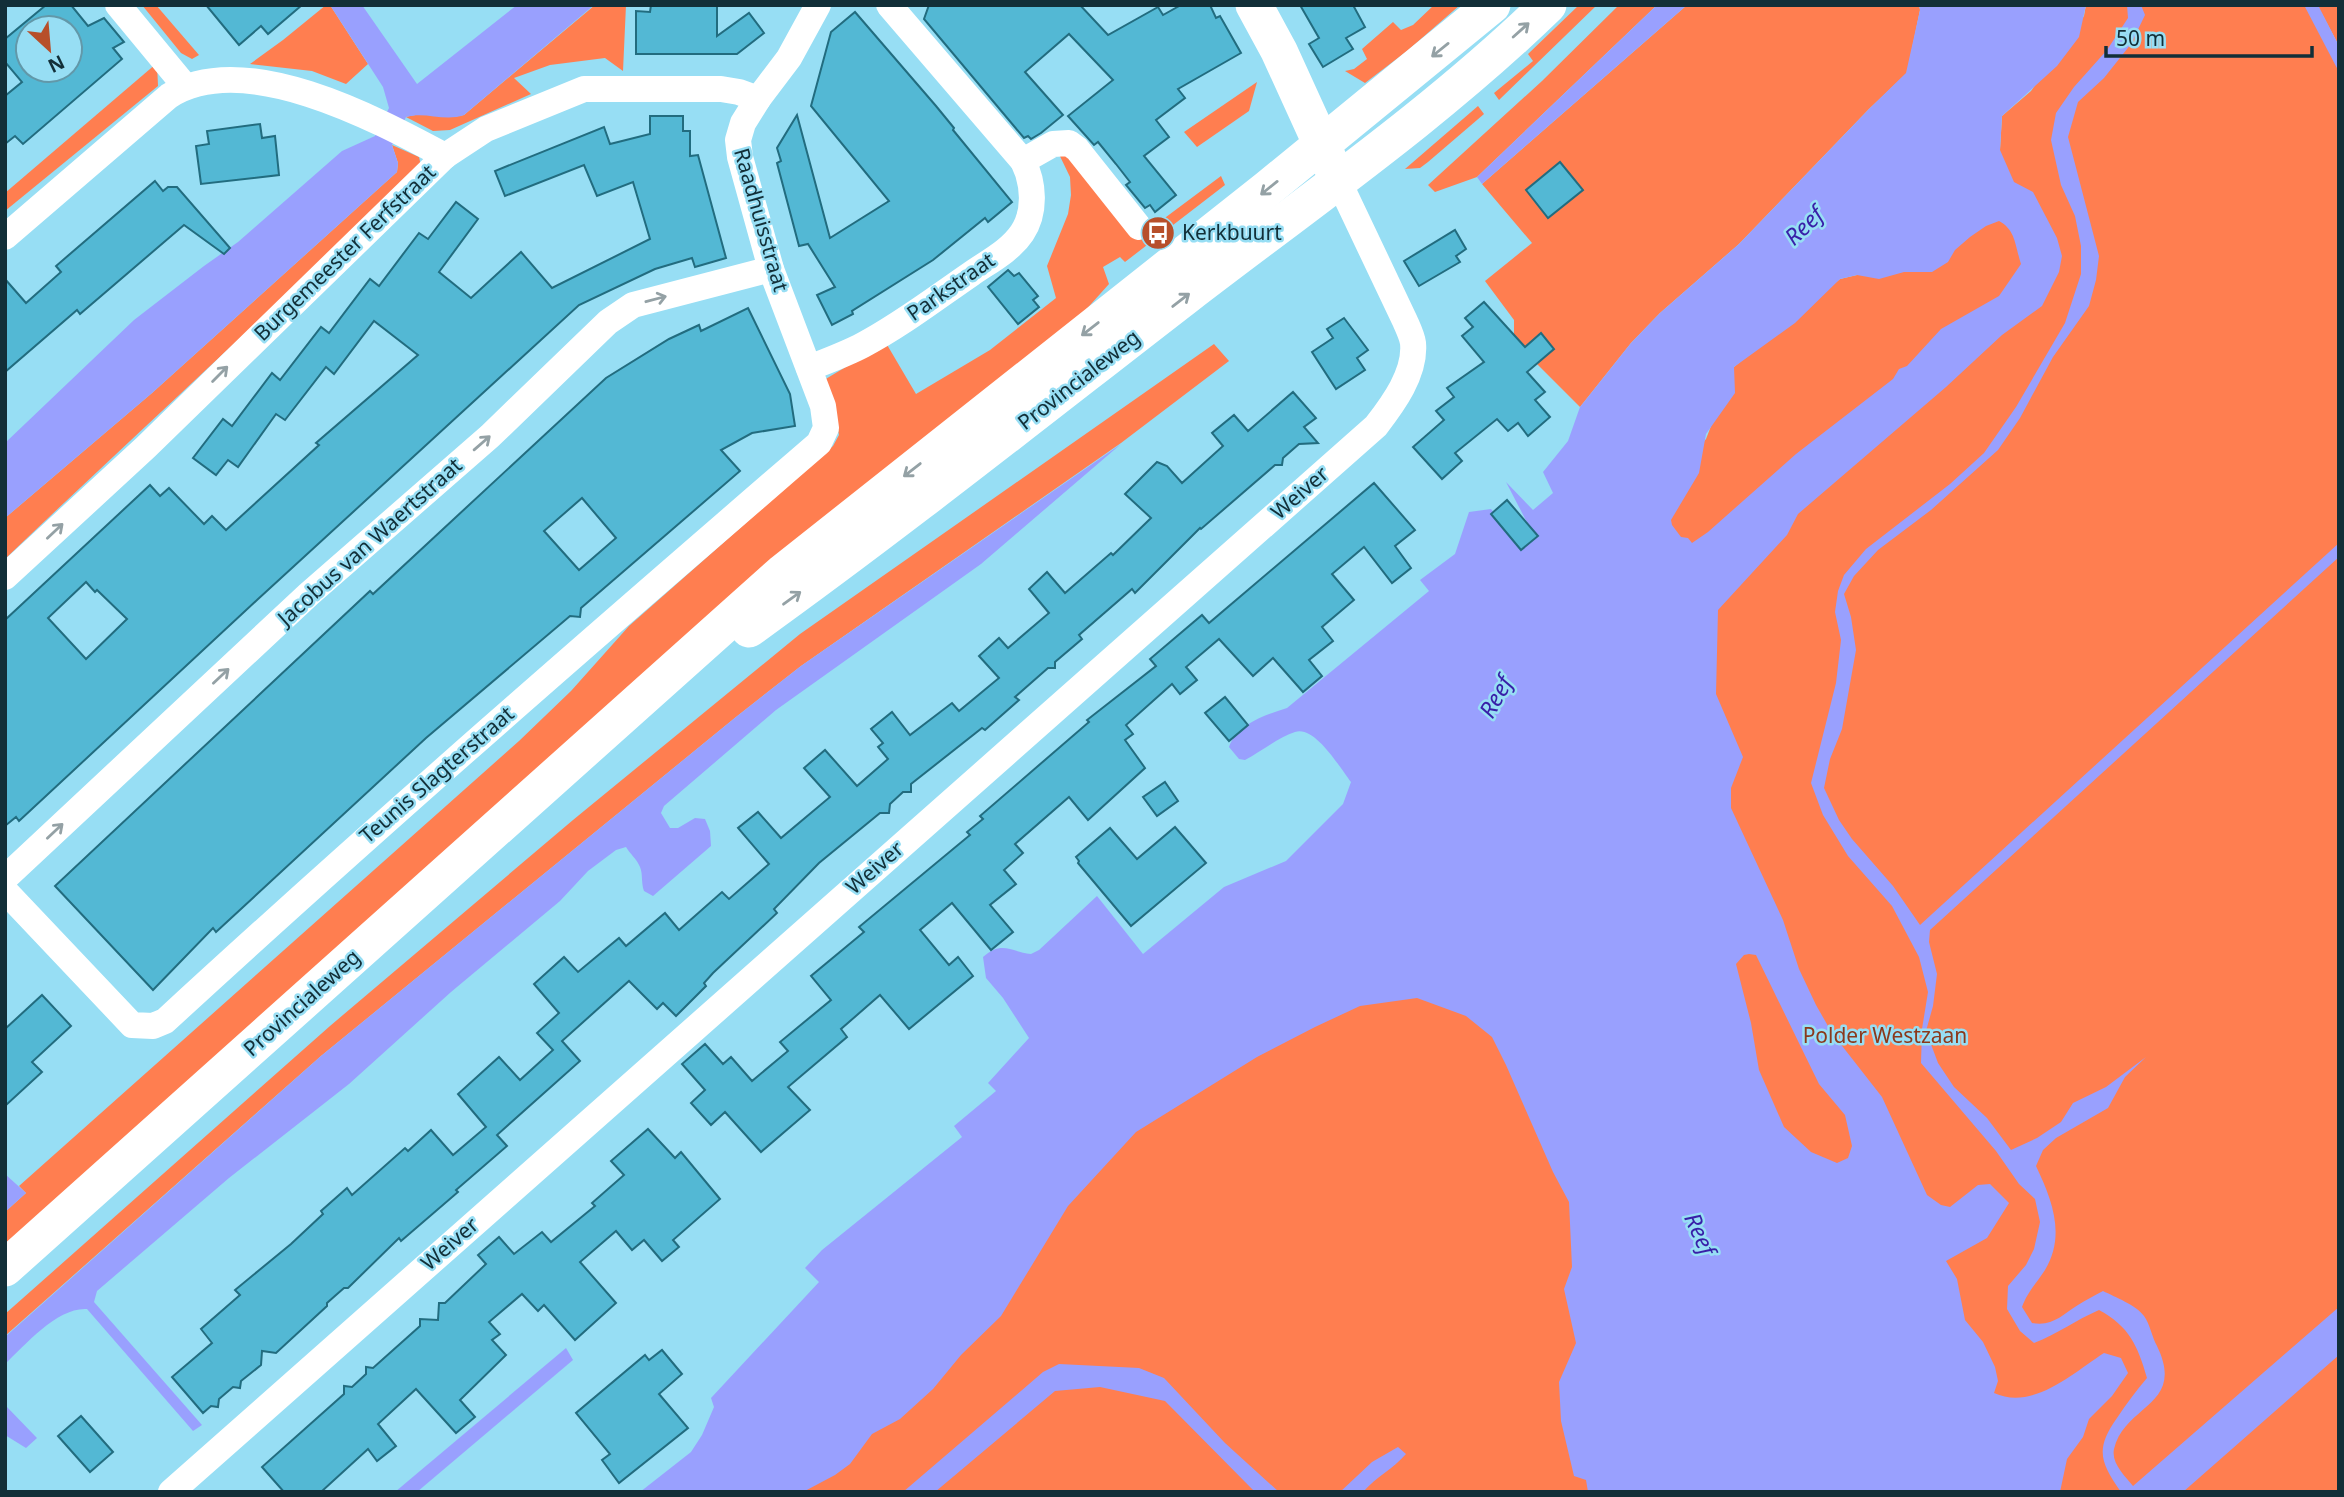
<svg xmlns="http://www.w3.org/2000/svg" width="2344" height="1497" viewBox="0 0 2344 1497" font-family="'Noto Sans',sans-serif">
<rect width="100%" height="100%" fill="#97def4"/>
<g fill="#ff7e50">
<polygon points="142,5 156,5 199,55 192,59 181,53"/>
<polygon points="326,5 330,5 368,64 346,84 312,71 250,64 283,40"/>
<path d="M595,5H626L623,71L605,58L550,65L514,78L531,94L450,130L433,131L406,117C425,111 444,120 464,115Z"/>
<polygon points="1434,5 1460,5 1407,51 1365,83 1345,71 1354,69 1367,59 1362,49 1393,22 1401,30 1413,25"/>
<polygon points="1579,5 1597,5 1499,100 1494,93 1533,61 1528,54"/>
<polygon points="1619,5 1657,5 1477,177 1435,192 1428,185 1542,81"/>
<polygon points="1687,5 1919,5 1920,10 1907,73 1869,109 1739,244 1660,313 1631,343 1580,407 1514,341 1514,320 1485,281 1532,243 1482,184"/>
<polygon points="2086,5 2339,5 2339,46 2320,10 2339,51 2339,1492 776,1492 1063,1198 1706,439 1734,367 1840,279 1857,275 2000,150 2002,116 2031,91 2084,16"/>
<polygon points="157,63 158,86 5,211 5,193"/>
<polygon points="1257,82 1249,111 1197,147 1184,132"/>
<polygon points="1478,106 1484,114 1428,162 1420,168 1405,169"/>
<path d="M392,145L419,157L421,166C284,299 143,427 5,559V518L152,393L397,172L398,163Z"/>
<polygon points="1057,150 1066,151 1150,229 1221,176 1225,185 1125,262 1120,257 1103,267 1109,284 1074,323 5,1249 5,1212 26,1193 19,1186 519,741 571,691 629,626 833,446 839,435 835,413 824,380 886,343 916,394 990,350 1056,298 1047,266 1068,214 1071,195 1070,177"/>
<polygon points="1214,344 1229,361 1121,443 801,666 736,717 321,1056 5,1336 5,1314 330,1026 573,820 800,634"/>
</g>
<g fill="#99a0fe" fill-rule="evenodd">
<path d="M330,5H362L417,84L517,5H594L464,115C444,122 425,111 406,117L392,145L398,163L397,172L152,393L5,518V443L134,320L204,266L238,242L342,151L375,136L389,108L383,87Z"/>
<polygon points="1657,5 1687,5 1482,184 1477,177"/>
<path d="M1919,5H2086L2079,37L2057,66L2002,116L2000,150L2014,182L2033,192L2057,238L2062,256L2059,272L2042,306L2002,335L1946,387L1798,514L1787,535L1718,610L1716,694L1743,757L1731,788V808L1783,920L1799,969L1816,1005L1832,1033L1882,1097L1927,1195L1941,1205L1950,1207L1978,1185L1990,1184L2009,1203L1987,1238L1946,1261L1957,1279L1965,1320L1983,1342L1995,1367L1998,1381L1994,1393C2033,1411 2073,1373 2104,1353L2121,1358L2128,1373L2112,1396L2089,1419L2083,1437L2067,1459L2060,1492H1588L1586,1480L1574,1476L1561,1421L1559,1382L1576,1343L1564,1289L1572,1267L1569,1202L1553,1172L1506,1065L1492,1037L1466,1016L1417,998L1360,1006L1315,1027L1257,1057L1136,1132L1068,1206L1001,1316L961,1355L933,1389L900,1419L872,1434L850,1464L835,1475L803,1492H640L691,1452L702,1435L714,1407L711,1398L819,1282L805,1268L822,1250L962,1137L954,1126L996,1091L988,1083L1029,1038L1003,998L986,978L983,957C1002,940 1011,952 1031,954L1039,950L1097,896L1143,954L1224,887L1286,861L1343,804L1351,782C1340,768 1315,725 1295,732C1279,737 1260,752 1245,760L1239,759L1229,747C1237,724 1265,715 1287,708L1429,591L1420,580L1455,554L1469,512L1491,509L1522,547L1533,534L1506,482L1533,510L1553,493L1543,472L1568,441L1580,407L1631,343L1660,313L1739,244L1869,109L1906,73L1920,10ZM1999,221C2016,230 2015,246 2021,264L1999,296L1941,329L1907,366L1899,369L1893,379L1796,454L1708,532L1692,543L1688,538L1681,537L1672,525L1671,520L1699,473L1706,434L1735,393L1734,367L1795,323L1840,279L1857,275L1879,279L1904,272H1932L1948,262L1955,250L1970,237L1986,226ZM1749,954L1756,955L1819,1084L1845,1115L1852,1146L1848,1158L1837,1163L1811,1152L1784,1127L1759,1070L1751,1023L1736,964L1744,955Z"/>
<path d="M2127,5H2141L2145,15L2131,44L2104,78L2078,102L2068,137L2099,256L2096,280L2089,306L2053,357L2020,418L1998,450L1931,510L1878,550L1854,576L1844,594L1851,617L1856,650L1842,729L1830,759L1824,788L1839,820L1852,839L1893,886L1920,925L2339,543V557L1930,930L1929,942L1937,974L1933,1006L1926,1031L1938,1063L1954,1087L1987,1118L2011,1150L2037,1138L2061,1122L2073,1103L2106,1087L2146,1057L2125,1077L2108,1108L2056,1138L2043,1150L2036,1166C2052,1200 2066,1235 2045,1270C2036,1284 2028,1291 2022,1307L2032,1323C2052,1327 2062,1315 2078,1305C2086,1300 2095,1295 2103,1291C2115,1297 2136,1305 2144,1316C2150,1324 2152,1337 2157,1346C2186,1406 2125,1404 2114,1449C2111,1463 2125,1476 2133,1486L2339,1307V1355L2183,1492H2121C2100,1462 2095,1449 2117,1418C2126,1404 2136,1391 2147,1378C2138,1346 2129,1326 2099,1310C2076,1320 2057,1334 2034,1343L2020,1331L2007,1309L2008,1286L2026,1265L2034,1249L2040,1222L2035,1199L2019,1184L1996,1151L1921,1063L1922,1029L1928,992L1919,957L1892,906L1848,856L1823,815L1811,783L1836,683L1841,640L1835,612L1838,591L1844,575L1866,549L1950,484L1984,453L2016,407L2065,323L2081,274V246L2075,216L2061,185L2051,140L2056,113L2074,87L2107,50L2128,18Z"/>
<polygon points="2304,5 2318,5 2339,46 2339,72"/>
<path d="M1121,444L981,564L776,710L664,806L661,813L670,828H678L695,818L705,819L710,831L711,846L653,896L644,891C641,883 643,874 640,867C637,859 630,854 626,847L616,850L588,871L560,901L451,992L349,1084L229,1178L97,1291L94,1302L202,1425L193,1431L87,1309C58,1307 26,1344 5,1364V1337L321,1056L736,717L801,666Z"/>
<polygon points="5,1174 26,1193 5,1212"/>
<polygon points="566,1348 573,1360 417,1492 395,1492"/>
<polygon points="1059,1364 1139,1368 1164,1378 1225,1443 1279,1492 1255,1492 1165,1401 1100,1387 1055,1391 935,1492 903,1492 1043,1372"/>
<polygon points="5,1405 37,1438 26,1448 5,1435"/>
<path d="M1398,1447L1406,1454C1393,1469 1376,1477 1363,1492H1340L1372,1462Z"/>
</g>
<g fill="#53b8d4" stroke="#226c7f" stroke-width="2" fill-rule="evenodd">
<path d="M46,5H71L88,26L104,18L124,42L113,48L122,59L23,144L15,136L5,144V96L22,82L5,62V39ZM28,28H70V70H28Z"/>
<polygon points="206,5 302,5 268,34 261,26 239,45"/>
<polygon points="651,5 717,5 717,36 749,13 764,33 737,54 636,54 636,11 650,12"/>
<polygon points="929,5 1080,5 1108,35 1158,7 1163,15 1181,5 1210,5 1216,18 1220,16 1241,53 1178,89 1185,98 1156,120 1169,137 1144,156 1176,195 1155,212 1150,205 1145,208 1126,185 1130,182 1116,164 1098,142 1094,145 1068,116 1113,80 1069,34 1025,72 1063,115 1041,133 1031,139 1028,136 1024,138 924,19"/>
<polygon points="1300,5 1353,5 1365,27 1346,38 1353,49 1323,67 1309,44 1319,38"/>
<polygon points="855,12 936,106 954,128 953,130 1012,202 988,222 985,218 933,260 852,311 853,314 832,325 817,295 835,287 808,244 799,246 777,163 781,161 777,148 797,115 830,238 889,201 811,106 831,32"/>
<path d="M650,116H683V131H690V156L698,155L726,258L695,267L692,258L655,269L579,305L257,600L19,821L16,817L5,826V620L150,485L160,496L169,488L204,524L212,516L226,530L319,445L316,443L418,355L374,321L334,374L326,367L285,420L276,414L238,467L228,460L216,475L193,458L223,419L232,426L272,373L280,380L321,327L329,333L370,279L379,286L419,233L428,239L456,202L478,219L439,272L471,298L521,252L552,288L650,239L633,182L597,196L584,165L505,196L495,171L604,127L610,144L650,134ZM86,582L95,592L97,590L127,619L86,659L48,618Z"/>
<polygon points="260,124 262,138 275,136 279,175 201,184 196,146 209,144 207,131"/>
<polygon points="1560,162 1583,190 1548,218 1526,190"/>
<polygon points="155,181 163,191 168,187 177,187 230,248 224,254 184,225 80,314 77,310 5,372 5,279 26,303 61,272 56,266"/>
<polygon points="1455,230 1466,249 1456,256 1460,262 1419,286 1404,261"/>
<polygon points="1008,270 1014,276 1019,273 1038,296 1033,300 1039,307 1018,324 988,287"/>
<polygon points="1484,302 1525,347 1541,333 1554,349 1527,372 1545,392 1535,400 1550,417 1528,436 1518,423 1508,431 1497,419 1455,453 1462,461 1442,479 1413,447 1444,420 1436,411 1454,397 1447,388 1484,362 1462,336 1473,327 1465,318"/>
<path d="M748,308L790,394L795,426L752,433L721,450L740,471L581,608L580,617L570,616L426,738L216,932L213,928L153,990L55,886L370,591L373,594L606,378L669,339L699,325L701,331ZM582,498L616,538L579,570L544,531Z"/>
<polygon points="1344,318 1368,350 1357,358 1365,370 1336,389 1312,352 1333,338 1327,329"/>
<polygon points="1293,392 1316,418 1304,427 1318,443 1299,444 1283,458 1282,465 1275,465 1201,529 1200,528 1135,593 1132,589 1079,635 1082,639 1055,662 1055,668 1048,668 1015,697 1019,700 985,730 982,728 911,784 911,792 903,792 890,804 889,813 880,813 819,863 774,909 777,913 713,973 704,983 706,986 676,1016 663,1003 657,1009 629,981 562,1041 580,1061 497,1135 507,1146 456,1190 458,1192 401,1241 399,1238 348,1288 344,1288 336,1295 327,1303 327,1306 276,1353 262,1351 261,1365 241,1381 240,1388 233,1387 219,1399 218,1407 211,1406 203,1413 172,1377 212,1343 201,1329 240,1295 235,1290 291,1244 323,1214 321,1211 347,1188 352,1195 405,1148 408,1151 431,1130 453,1155 486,1127 458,1094 499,1057 520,1080 553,1050 537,1033 559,1013 534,984 564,957 578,972 619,938 626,946 665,913 679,930 722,892 729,899 769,864 738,828 758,812 781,838 830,797 804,768 825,750 857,786 888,759 878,747 883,743 871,729 892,712 910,735 952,703 959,711 999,678 979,656 999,638 1008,648 1049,613 1029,589 1047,572 1065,593 1111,553 1113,555 1151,518 1125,494 1157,462 1167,466 1182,483 1223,446 1212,433 1234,415 1248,431"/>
<polygon points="1374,483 1415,530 1395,546 1411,568 1392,583 1364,547 1332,574 1354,600 1322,627 1333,641 1309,660 1322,676 1303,692 1273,658 1253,676 1219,639 1186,667 1197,680 1180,694 1172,684 1126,725 1133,734 1125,740 1145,768 1088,820 1069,797 1015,844 1023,853 1004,870 1016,884 990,905 1013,932 991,950 952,903 920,930 949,965 958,957 973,976 909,1029 880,995 841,1029 847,1037 788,1087 810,1110 761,1152 725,1112 711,1125 691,1103 705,1090 682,1064 705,1044 723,1064 731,1057 752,1081 788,1051 780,1042 831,1000 811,976 864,932 859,927 970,835 967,832 983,819 980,816 1089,722 1087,720 1156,666 1150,659 1202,615 1209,623"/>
<polygon points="1507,500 1538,536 1521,550 1491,514"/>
<polygon points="1225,697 1248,725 1229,741 1205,713"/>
<polygon points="1165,782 1178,801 1157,816 1143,797"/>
<polygon points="1175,827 1206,863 1131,926 1078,863 1079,861 1076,857 1110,828 1137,859"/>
<polygon points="42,995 71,1026 32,1062 42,1072 5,1106 5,1029"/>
<polygon points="648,1129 675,1158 681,1152 720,1199 673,1240 679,1247 662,1261 644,1240 632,1250 616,1231 580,1262 616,1303 575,1340 544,1305 538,1311 522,1294 489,1322 500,1334 492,1340 506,1355 460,1400 475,1417 456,1433 416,1389 378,1424 396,1446 377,1461 368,1449 321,1492 284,1492 262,1467 344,1394 344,1386 352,1387 366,1374 366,1367 373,1368 420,1326 420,1319 438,1320 439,1303 445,1303 486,1264 478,1255 499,1237 514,1254 542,1232 551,1242 595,1206 592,1203 624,1175 611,1161"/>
<polygon points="662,1350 682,1374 659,1394 688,1428 619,1483 602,1460 610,1454 576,1413 645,1355 649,1360"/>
<polygon points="81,1416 113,1452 90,1472 58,1436"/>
</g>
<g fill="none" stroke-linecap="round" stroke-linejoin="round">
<g stroke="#fff" stroke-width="26">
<polyline points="118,5 185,86"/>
<polyline points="1023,161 1053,144 1069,143 1077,149 1139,227"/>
<path d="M5,237L169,96C244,48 376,119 445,156"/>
<path d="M809,368C827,361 846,354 863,345C901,325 936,298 971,274C988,262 1010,251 1022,233C1036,212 1034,183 1023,161L889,5"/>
<polyline points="5,577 146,447 445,156 486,129 584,89 721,89 739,92 758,99"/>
<polyline points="5,878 309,594 490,436 608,322 633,305 771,269"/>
<path d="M5,891L132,1025L153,1026L165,1021C379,824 599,633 819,443L826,428L823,406L771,269L740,157L738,140L743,123L758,99L789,58L818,5"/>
<path d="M171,1492L1376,426C1393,404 1416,373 1413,343C1412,336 1408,328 1405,321L1338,180"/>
</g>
<g stroke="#fff" stroke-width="37">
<polyline points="1254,5 1279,51 1331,165"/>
<path d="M749,629C898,522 1041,408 1186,296C1308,202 1437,113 1548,5"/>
<polyline points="5,1268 782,573 1267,189 1492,5"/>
</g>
</g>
<defs><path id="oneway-shaft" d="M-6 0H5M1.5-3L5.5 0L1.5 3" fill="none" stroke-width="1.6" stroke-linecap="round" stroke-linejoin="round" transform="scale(1.75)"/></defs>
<g stroke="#94a1a5">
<use href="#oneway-shaft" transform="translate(1521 30) rotate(-42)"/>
<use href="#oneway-shaft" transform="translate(1440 50) rotate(141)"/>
<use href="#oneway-shaft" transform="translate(1269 188) rotate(141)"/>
<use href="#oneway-shaft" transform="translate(656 299) rotate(-15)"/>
<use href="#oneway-shaft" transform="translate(1181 300) rotate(-38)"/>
<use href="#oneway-shaft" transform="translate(1090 329) rotate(142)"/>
<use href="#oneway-shaft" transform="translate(220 374) rotate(-45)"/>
<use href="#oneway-shaft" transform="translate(482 443) rotate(-41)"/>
<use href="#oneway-shaft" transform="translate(912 470) rotate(142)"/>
<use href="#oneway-shaft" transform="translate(55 531) rotate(-43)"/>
<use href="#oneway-shaft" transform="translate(792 598) rotate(-36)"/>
<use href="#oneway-shaft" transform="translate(221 676) rotate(-43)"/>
<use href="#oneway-shaft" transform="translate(55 831) rotate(-43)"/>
</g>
<defs>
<g id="bus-disc" transform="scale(1.75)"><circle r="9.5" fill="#b74f2a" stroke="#97def4"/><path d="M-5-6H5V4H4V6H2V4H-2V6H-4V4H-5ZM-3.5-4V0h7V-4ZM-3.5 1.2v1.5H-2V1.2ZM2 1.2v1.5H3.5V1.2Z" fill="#fff"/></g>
</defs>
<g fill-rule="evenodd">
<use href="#bus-disc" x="1158" y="233"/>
</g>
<g text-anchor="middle" stroke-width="5" stroke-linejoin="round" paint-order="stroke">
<g font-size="21" fill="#122f38" stroke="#97def4">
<text transform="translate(761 220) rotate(74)" y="7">Raadhuisstraat</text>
<text transform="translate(345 253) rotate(-44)" y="7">Burgemeester Ferfstraat</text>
<text transform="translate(951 287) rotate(-35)" y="7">Parkstraat</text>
<text transform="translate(1079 380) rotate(-38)" y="7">Provincialeweg</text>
<text transform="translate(1300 493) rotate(-41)" y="7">Weiver</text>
<text transform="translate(370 542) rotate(-42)" y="7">Jacobus van Waertstraat</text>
<text transform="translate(437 775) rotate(-41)" y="7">Teunis Slagterstraat</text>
<text transform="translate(875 868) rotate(-41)" y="7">Weiver</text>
<text transform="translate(302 1003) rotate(-42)" y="7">Provincialeweg</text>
<text transform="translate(450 1244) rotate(-41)" y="7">Weiver</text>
</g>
<g font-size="21" fill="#122f38" stroke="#97def4" text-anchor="start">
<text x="1182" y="240">Kerkbuurt</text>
</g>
<g font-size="21" fill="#8b391b" stroke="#97def4">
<text x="1885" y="1043">Polder Westzaan</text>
</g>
<g font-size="23" font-style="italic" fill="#381fa8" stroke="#97def4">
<text transform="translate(1804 226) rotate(-44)" y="8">Reef</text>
<text transform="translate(1496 697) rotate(-61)" y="8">Reef</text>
<text transform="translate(1700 1234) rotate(66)" y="8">Reef</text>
</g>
</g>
<rect width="2344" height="1497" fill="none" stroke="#122f38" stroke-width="14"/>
<g transform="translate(49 49) rotate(154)"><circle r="33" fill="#97def4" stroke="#6298a9" stroke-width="2"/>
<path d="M0-5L12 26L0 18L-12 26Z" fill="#b74f2a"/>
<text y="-10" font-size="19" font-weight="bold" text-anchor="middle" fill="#122f38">N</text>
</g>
<path d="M2106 46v10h206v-10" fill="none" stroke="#122f38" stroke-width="3.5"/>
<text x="2116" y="46" font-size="21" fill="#122f38" stroke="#97def4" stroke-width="5" paint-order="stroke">50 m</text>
</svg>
